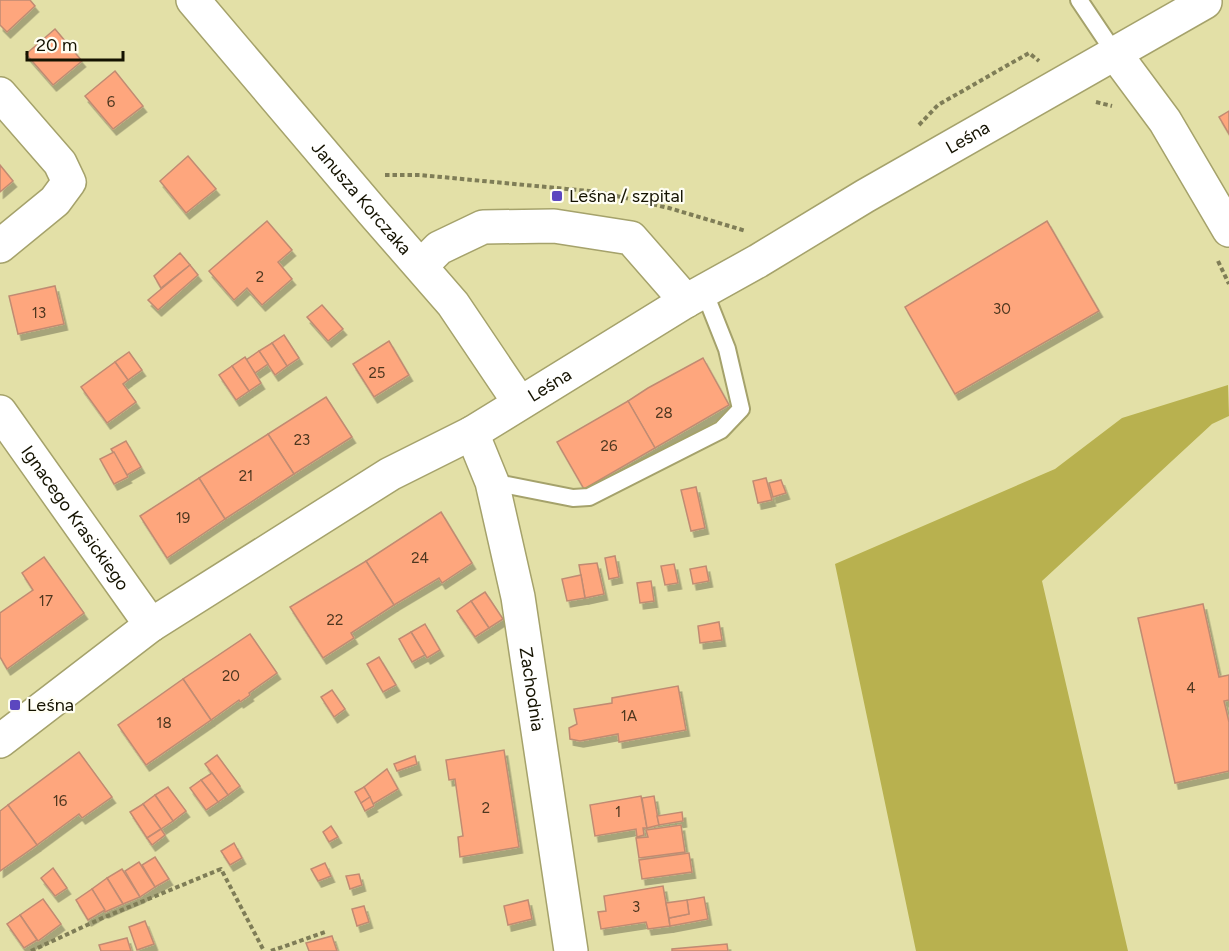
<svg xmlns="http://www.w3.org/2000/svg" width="1229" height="951" viewBox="0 0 1229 951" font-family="Figtree,sans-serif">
<defs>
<filter id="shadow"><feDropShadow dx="3.5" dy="6" stdDeviation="0" flood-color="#0004"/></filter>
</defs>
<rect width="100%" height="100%" fill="#e3e0a7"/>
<polygon fill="#b8b14f" points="1228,385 1229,416 1212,424 1042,581 1128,951 916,951 835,564 1055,469 1122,418"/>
<g fill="#fea67d" stroke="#c08b72" stroke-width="1.5" filter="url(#shadow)">
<polygon points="0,0 30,0 35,6 7,32 0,25"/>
<polygon points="55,29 82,61 53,85 26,54"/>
<polygon points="115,71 143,106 113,129 85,96"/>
<polygon points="1229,111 1229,134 1219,117"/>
<polygon points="188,156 216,189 186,213 160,181"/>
<polygon points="0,165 13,181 0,192"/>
<polygon points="267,221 292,250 278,262 292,279 262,305 247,288 234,300 209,271"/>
<polygon points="1047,221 1099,311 955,394 905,307"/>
<polygon points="180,253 190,265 161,288 154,276"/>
<polygon points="190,265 198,275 158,310 148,300"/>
<polygon points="55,286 64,324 18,334 9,296"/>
<polygon points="322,305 343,329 328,341 307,317"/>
<polygon points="284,335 299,358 287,366 272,343"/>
<polygon points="389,341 409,375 374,397 353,364"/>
<polygon points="272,343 287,366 275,375 259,351"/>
<polygon points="259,351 268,364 255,373 246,360"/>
<polygon points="129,352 142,370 128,380 115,362"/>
<polygon points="245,357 261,383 249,391 232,366"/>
<polygon points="703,358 729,405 655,448 628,401 648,388"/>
<polygon points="115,362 128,380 123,384 136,402 107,423 81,387"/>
<polygon points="232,366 249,391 236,400 219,375"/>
<polygon points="326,397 352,437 294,474 268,434"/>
<polygon points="628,401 655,448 584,489 557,442"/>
<polygon points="268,434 294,474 225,519 199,478"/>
<polygon points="126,441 141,467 127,475 111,449"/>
<polygon points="114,452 128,477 114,484 100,459"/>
<polygon points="199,478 225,519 167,558 140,516"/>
<polygon points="766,478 772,500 758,503 753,481"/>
<polygon points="781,480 786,493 773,497 769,483"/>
<polygon points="696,487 705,528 691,531 681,490"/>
<polygon points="441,512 472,563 442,583 439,578 394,605 366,561"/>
<polygon points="615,556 619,577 609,579 605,558"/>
<polygon points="44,557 84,613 7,669 0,657 0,613 33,590 22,573"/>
<polygon points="366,561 394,605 351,633 354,638 323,658 290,607"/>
<polygon points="597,563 604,594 585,598 579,565"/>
<polygon points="674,564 678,583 665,585 661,566"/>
<polygon points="706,566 709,581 693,584 690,569"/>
<polygon points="581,575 585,598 567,601 562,579"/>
<polygon points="651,581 654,601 640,603 637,583"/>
<polygon points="485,592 503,619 489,628 471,601"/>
<polygon points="471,601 489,628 475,637 457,611"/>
<polygon points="1203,604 1219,677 1229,675 1229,700 1224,701 1229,722 1229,771 1175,783 1138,618"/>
<polygon points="719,622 722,640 700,643 698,626"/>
<polygon points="425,624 440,650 427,658 411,632"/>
<polygon points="411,632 425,655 412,662 399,639"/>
<polygon points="250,634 277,673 249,693 250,695 240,702 239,700 211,720 183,679"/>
<polygon points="379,657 396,685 383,692 367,664"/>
<polygon points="183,679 211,720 146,765 118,725"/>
<polygon points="678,686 686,730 619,742 618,734 580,741 570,739 569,728 577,724 574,709 612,703 612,698"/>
<polygon points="332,690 345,709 334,717 321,697"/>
<polygon points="504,750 519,847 460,857 458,837 463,836 455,779 449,780 446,760"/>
<polygon points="79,752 112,797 82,818 79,814 37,845 8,805"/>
<polygon points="217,755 240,786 228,795 205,764"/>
<polygon points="415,756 417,764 397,771 394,764"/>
<polygon points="387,769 398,789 373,804 364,787"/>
<polygon points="212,773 228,795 218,802 201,780"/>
<polygon points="201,780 218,802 206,810 190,788"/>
<polygon points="168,787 186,811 173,821 155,795"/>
<polygon points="364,787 370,797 361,803 355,792"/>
<polygon points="155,795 173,821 161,829 143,804"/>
<polygon points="641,796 647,828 643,828 644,835 637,837 636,829 595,836 590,805"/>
<polygon points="654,796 659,825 647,828 642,798"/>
<polygon points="370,797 374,806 365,811 361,803"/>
<polygon points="143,804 161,829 147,838 130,812"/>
<polygon points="8,805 37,845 0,871 0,811"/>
<polygon points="682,812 683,821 659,825 657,816"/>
<polygon points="681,825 685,852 639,858 636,838 648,837 646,830"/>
<polygon points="331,826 338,837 329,842 323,832"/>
<polygon points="161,829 165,835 152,845 147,838"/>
<polygon points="234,843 242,858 230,865 221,851"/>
<polygon points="689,853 692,872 642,879 639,860"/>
<polygon points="155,857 169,879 155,887 142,865"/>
<polygon points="139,862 155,887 140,897 125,871"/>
<polygon points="325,863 331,876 318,881 311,869"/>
<polygon points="53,868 67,888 55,896 41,878"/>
<polygon points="122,869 140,897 123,904 107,878"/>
<polygon points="359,874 362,885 350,889 346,876"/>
<polygon points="107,878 123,904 105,912 92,889"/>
<polygon points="663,886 670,926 648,929 646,922 601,929 598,912 606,911 604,896"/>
<polygon points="92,889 105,910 88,920 76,900"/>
<polygon points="704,897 708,919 670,926 669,918 689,914 687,900"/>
<polygon points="43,899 61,924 38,941 20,915"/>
<polygon points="528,900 532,919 508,925 504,906"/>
<polygon points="687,900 689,914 669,918 666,903"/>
<polygon points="364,906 369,922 357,926 352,909"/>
<polygon points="20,915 37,940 24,948 7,924"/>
<polygon points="145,921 154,944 137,950 129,927"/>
<polygon points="332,936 337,951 309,951 306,943"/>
<polygon points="127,938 131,951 101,951 99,945"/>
<polygon points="727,944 728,951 672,951 672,949"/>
</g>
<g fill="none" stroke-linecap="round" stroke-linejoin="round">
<g stroke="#a5a26b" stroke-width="20">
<g id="lane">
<polyline points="1079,0 1116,55"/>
<polyline points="492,482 573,498 589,497 721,430 741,409 727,349 704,291"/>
</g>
</g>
<g stroke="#a5a26b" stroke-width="36">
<g id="street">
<path id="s1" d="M193,0L372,211L453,304L519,402"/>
<polyline points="1116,55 1165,121 1229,230"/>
<polyline points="0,94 60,163 69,182 55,201 0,246"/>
<polyline points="421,266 439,248 483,227 554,226 631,238 686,301"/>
<path id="s2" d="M0,412L151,625"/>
<path id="s3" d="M472,433L492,482L518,597L571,951"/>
<path id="s4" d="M0,741L151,625L390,474L472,433L686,301L758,261L865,196L1205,2"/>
</g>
</g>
<g stroke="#7f7d57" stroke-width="4" stroke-dasharray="4.5 3" stroke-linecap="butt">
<polyline points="1096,102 1112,106"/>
<polyline points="919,125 938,105 1029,53 1039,61"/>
<polyline points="385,175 420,175 599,192 669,208 746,231"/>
<polyline points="1218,261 1229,284"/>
<polyline points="31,951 100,919 221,869 264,951"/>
<polyline points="271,951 325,932"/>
</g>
<use href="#lane" stroke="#fff" stroke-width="16"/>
<use href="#street" stroke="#fff" stroke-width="33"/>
</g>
<g fill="#5c47bf" stroke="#fffef3" stroke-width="2">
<rect x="551" y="190" width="12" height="12" rx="3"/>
<rect x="9" y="699" width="12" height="12" rx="3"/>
</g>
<g text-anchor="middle" stroke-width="4.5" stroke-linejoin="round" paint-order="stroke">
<g font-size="15" fill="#4e371f">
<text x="111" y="107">6</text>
<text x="260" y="282">2</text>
<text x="1002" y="314">30</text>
<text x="39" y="318">13</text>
<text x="377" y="378">25</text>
<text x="664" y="418">28</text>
<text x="302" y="445">23</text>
<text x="609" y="451">26</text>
<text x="246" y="481">21</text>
<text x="183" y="523">19</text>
<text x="420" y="563">24</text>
<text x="46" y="606">17</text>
<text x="335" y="625">22</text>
<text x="231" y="681">20</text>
<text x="1191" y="693">4</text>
<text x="629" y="721">1A</text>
<text x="164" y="728">18</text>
<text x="60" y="806">16</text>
<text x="486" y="813">2</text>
<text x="618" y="817">1</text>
<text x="636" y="912">3</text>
</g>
<g font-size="18" fill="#141200" stroke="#fffef3">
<text dy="6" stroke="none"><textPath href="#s4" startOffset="1142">Leśna</textPath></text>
<text dy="6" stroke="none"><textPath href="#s1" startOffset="260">Janusza Korczaka</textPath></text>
<text dy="6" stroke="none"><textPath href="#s4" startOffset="656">Leśna</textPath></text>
<text dy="6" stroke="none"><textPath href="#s2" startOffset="130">Ignacego Krasickiego</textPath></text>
<text dy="6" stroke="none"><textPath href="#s3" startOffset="264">Zachodnia</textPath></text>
</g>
<g font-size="18" fill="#141200" stroke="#fffef3" text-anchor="start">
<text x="569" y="202">Leśna / szpital</text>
<text x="27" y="711">Leśna</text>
</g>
</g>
<path d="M27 51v9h96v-9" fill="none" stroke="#141200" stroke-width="3"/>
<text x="36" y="51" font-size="18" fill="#141200" stroke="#fffef3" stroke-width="4.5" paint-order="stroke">20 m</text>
</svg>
